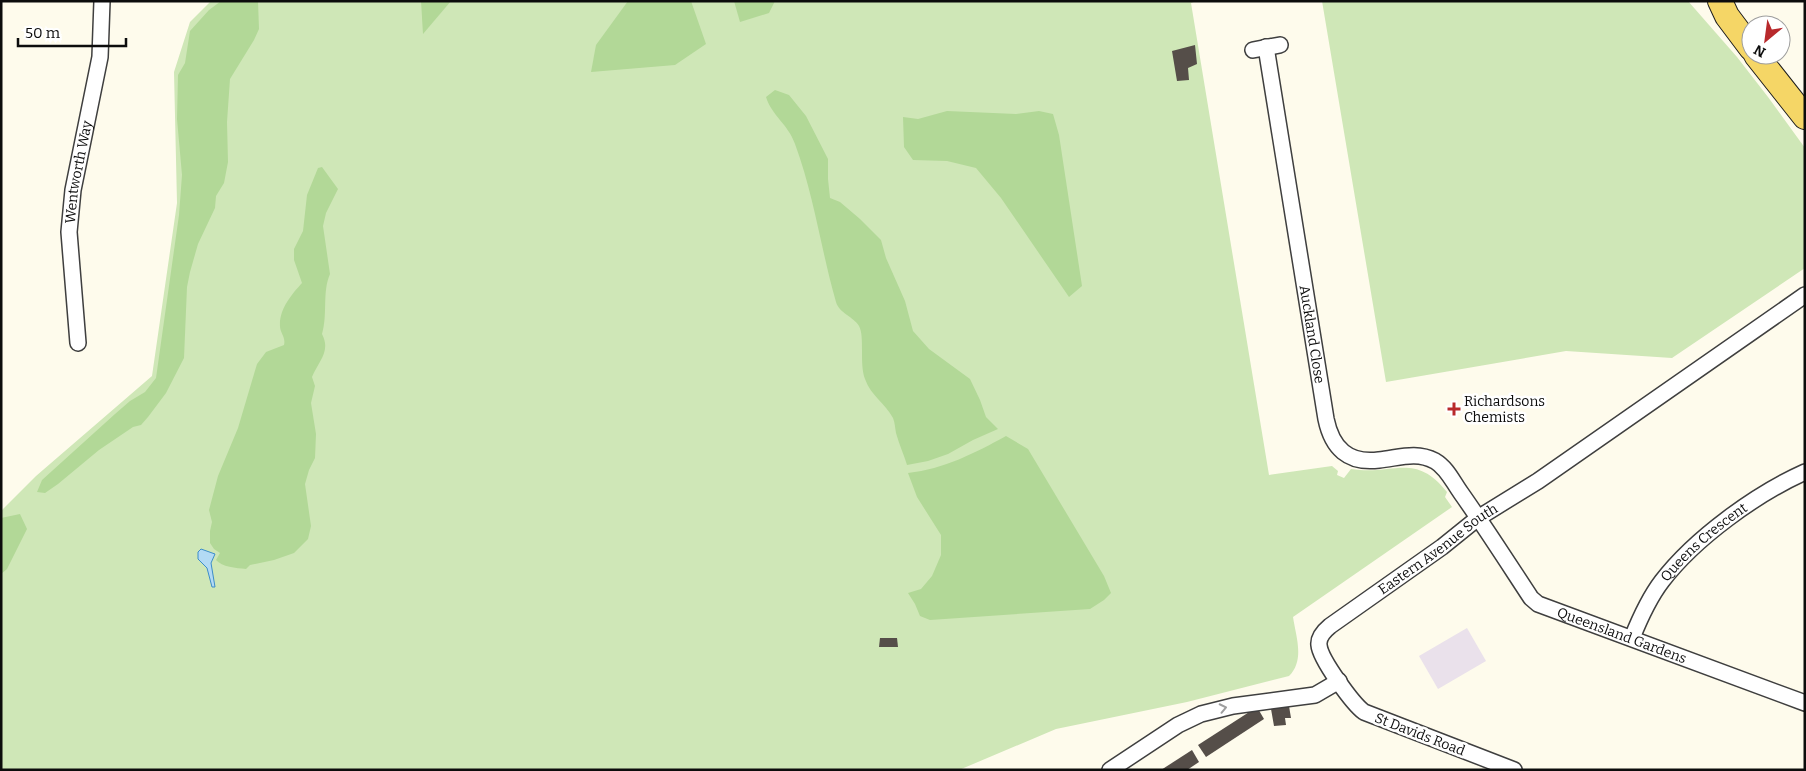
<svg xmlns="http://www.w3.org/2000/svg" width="1806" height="771" viewBox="0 0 1806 771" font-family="Bitter,serif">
<rect width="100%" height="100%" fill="#fefbec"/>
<polygon fill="#eae1eb" points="1467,628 1486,661 1438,689 1419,656"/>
<g fill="#cfe7b7">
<path d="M211,1H1196L1191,3L1269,475L1332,466L1338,471L1337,475L1344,478L1351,469C1394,476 1414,451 1447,492L1445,497L1452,507L1293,617C1296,637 1305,660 1289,676L1187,702L1056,729L959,770H1V511L36,476L152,376L177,203L174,72L190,22Z"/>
<polygon points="1322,1 1688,1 1737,57 1768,97 1805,148 1805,268 1672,358 1566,351 1386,382"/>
</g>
<g fill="#b2d897">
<polygon points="221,1 258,1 259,29 254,40 230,79 227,122 228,162 224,183 216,196 215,208 198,244 190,272 187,287 184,358 166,393 148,417 141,425 133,427 99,450 58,484 45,493 37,492 42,480 115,414 130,401 145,392 156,378 179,215 182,175 177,119 178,75 185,63 190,31 209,10"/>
<polygon points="421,1 451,1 423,34"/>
<polygon points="628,1 691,1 706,44 675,65 591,72 596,45"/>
<polygon points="734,1 775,1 769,13 740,22"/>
<path d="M775,90L789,95L806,116L828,159V179L830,198L840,202L860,219L881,240L886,258L905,301L913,331L929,349L970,379L980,400L986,417L998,429L973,440L948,454L928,461L907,465C904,455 899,444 896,433C895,428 895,423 893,418C885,403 871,396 865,379C859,363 865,337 859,326C854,317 839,313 836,302C821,250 814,195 795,144C788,124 772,116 766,97Z"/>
<polygon points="947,111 1016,114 1039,111 1053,114 1059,135 1082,286 1069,297 1001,198 976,168 947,161 913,160 904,147 903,117 918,119"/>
<path d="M322,167L338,189L326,213L323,226L330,274C322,292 328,314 322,334C331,351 319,361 312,377L315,386L311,403L316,434L315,458L309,470L305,484L311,526L308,539L294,553L274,560L250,565L246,569C236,568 222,567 216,560L220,553L214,549L210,543V531L212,522L209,510L218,476L238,428L257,364L266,352L284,345C286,337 280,333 280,326C279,309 292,294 302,283L294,260V249L303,231L307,195L318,168Z"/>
<path d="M1006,436L1028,449L1104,576L1111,593L1104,600L1090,609L930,620L920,616L915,604L908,593L921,589L932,576L941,555V535L917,497L908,473C944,469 975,453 1006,436Z"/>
<polygon points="20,514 27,529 7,569 1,574 1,518"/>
</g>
<polygon fill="#b3daf4" stroke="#3c8dc9" points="201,549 215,554 211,563 215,587 212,587 207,568 198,559 198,552"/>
<g fill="#554e49">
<polygon points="1195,45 1197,64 1188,68 1189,80 1177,81 1172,51"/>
<polygon points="880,638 897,638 898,647 879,647"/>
<polygon points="1289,706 1291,718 1285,718 1286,725 1274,726 1271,709"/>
<polygon points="1257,707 1264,719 1206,757 1198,745"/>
<polygon points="1192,750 1199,762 1187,770 1161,770"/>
</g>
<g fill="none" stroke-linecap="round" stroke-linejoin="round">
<g stroke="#3f3f3f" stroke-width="18">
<g id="minor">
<path id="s1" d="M1266,47L1326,419C1332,448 1348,464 1379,460C1399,458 1416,451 1435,461C1447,468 1453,482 1461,493C1485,527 1508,563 1531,598L1538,604L1805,703"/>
<polyline points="1253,50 1280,45"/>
<path id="s2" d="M78,343L69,232L73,190L100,57L102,1"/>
<path id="s3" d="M1632,638C1640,618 1649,598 1662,581C1695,538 1756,494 1805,472"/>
<polyline points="1110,770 1178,725 1201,714 1233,706 1315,695 1339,681"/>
<path id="s4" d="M1514,770L1364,712C1353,704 1320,659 1319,645C1318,637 1324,631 1330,626L1442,547L1478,518L1538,481L1805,295"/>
</g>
</g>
<g stroke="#1d1d1d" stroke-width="26">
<g id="primary">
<polyline points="1720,1 1727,16 1751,48"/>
<polyline points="1756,55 1805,117"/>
</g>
</g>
<use href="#minor" stroke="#fff" stroke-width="15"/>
<use href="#primary" stroke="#f5d666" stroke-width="24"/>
</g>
<defs><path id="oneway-chevron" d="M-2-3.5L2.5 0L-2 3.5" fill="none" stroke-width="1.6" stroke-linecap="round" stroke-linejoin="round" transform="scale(1.25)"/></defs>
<use stroke="#9e9e9e" href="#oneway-chevron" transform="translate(1223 708) rotate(-12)"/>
<path fill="#b8292c" stroke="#fff" stroke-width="2" d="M1451.5 401.5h5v5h5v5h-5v5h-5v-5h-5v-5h5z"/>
<g text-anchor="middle" stroke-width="5" stroke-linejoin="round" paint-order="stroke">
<g font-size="14" fill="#0c0c0c" stroke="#fff">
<text dy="5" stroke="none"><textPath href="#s2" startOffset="172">Wentworth Way</textPath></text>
<text dy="5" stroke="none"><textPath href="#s1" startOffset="291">Auckland Close</textPath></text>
<text dy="5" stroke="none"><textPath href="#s3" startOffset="122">Queens Crescent</textPath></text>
<text dy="5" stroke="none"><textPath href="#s4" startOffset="398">Eastern Avenue South</textPath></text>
<text dy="5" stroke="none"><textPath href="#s1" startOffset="776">Queensland Gardens</textPath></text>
<text transform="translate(1420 734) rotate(21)" y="5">St Davids Road</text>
</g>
<g font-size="14" fill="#0c0c0c" stroke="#fff" text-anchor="start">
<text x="1464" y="406">Richardsons<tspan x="1464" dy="16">Chemists</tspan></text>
</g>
</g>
<rect width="1806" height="771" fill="none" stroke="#0c0c0c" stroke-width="5"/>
<g transform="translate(1766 40) rotate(209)"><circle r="24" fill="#ffffff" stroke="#9e9e9e"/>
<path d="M0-4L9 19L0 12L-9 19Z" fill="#b8292c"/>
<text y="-8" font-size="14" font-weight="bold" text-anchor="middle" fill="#0c0c0c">N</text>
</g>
<path d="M18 38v8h108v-8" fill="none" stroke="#0c0c0c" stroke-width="2.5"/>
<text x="25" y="38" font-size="15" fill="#0c0c0c" stroke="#ffffff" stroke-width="4" paint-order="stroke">50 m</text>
</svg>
